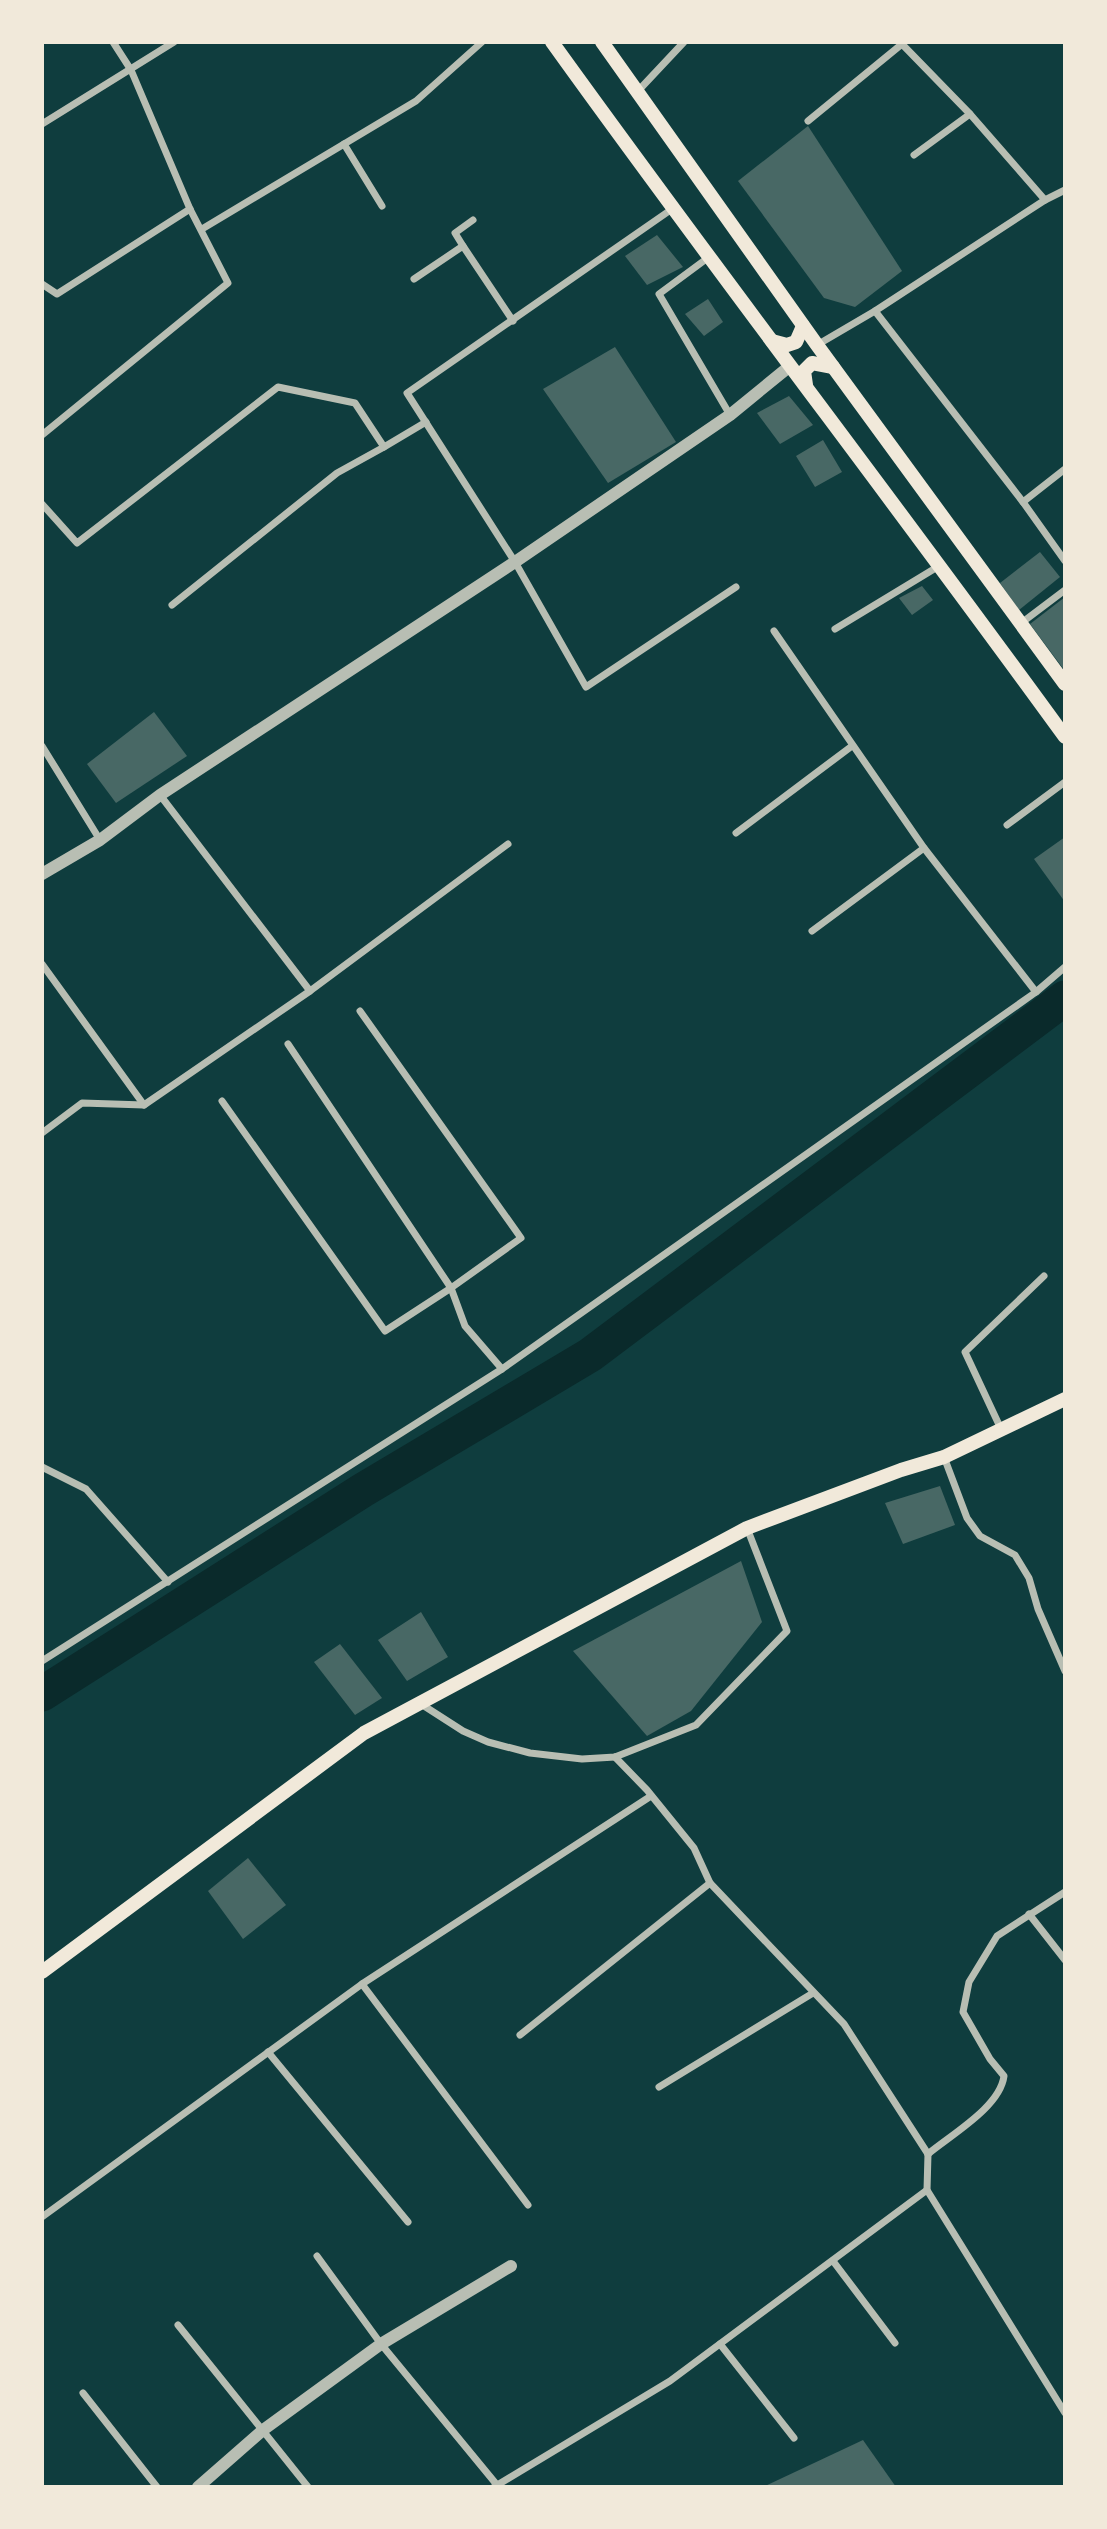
<svg xmlns="http://www.w3.org/2000/svg" width="1107" height="2529" viewBox="0 0 1107 2529" font-family="Barlow,sans-serif">
<rect width="100%" height="100%" fill="#0f3d3e"/>
<g fill="none" stroke-linecap="round" stroke-linejoin="round">
<polyline stroke="#0a2a2b" stroke-width="35" points="42,1694 363,1490 590,1355 1065,998"/>
</g>
<g fill="#486865">
<polygon points="808,126 902,271 855,307 824,298 738,181"/>
<polygon points="657,235 683,267 647,285 625,256"/>
<polygon points="708,299 723,322 704,336 685,314"/>
<polygon points="615,347 676,442 608,483 543,389"/>
<polygon points="789,396 813,425 780,444 757,413"/>
<polygon points="823,440 842,472 815,487 796,456"/>
<polygon points="1040,552 1060,577 1019,610 1000,583"/>
<polygon points="922,586 933,600 912,615 899,598"/>
<polygon points="1065,597 1065,671 1030,624"/>
<polygon points="154,712 187,756 116,803 87,764"/>
<polygon points="1065,837 1065,902 1034,859"/>
<polygon points="940,1486 955,1525 903,1544 885,1503"/>
<polygon points="741,1561 762,1622 691,1711 647,1736 573,1651"/>
<polygon points="421,1612 448,1657 407,1681 378,1640"/>
<polygon points="340,1644 382,1698 355,1715 314,1662"/>
<polygon points="248,1858 286,1905 243,1939 208,1891"/>
<polygon points="863,2440 896,2487 763,2487"/>
</g>
<g fill="none" stroke-linecap="round" stroke-linejoin="round">
<g stroke="#b8beb3" stroke-width="7">
<polyline points="900,42 970,114 1045,200"/>
<polyline points="638,91 684,42"/>
<polyline points="808,121 902,44"/>
<polyline points="42,124 174,42"/>
<polyline points="344,144 382,206"/>
<polyline points="914,155 970,114"/>
<polyline points="672,209 407,393 515,562 586,687 736,587"/>
<polyline points="202,229 416,101 482,42"/>
<polyline points="463,246 455,233 473,220"/>
<polyline points="709,257 659,294 730,415"/>
<polyline points="414,279 463,246 513,321"/>
<polyline points="42,284 57,294 190,209"/>
<polyline points="875,311 1023,502 1065,561"/>
<polyline points="817,345 875,311 1045,200 1065,190"/>
<polyline points="42,435 228,283 190,209 131,70 113,42"/>
<polyline points="1023,502 1065,469"/>
<polyline points="42,504 77,543 278,387 355,403 384,447 426,422"/>
<polyline points="172,605 337,473 384,447"/>
<polyline points="1020,624 1065,590"/>
<polyline points="835,629 939,566"/>
<polyline points="774,631 924,848 1036,992"/>
<polyline points="42,746 100,840"/>
<polyline points="160,795 310,991"/>
<polyline points="1007,825 1065,782"/>
<polyline points="736,833 852,746"/>
<polyline points="812,931 924,848"/>
<polyline points="42,964 144,1105"/>
<polyline points="288,1044 451,1288 465,1326 502,1369"/>
<polyline points="222,1101 385,1331 451,1288 521,1238 360,1011"/>
<polyline points="42,1133 82,1103 144,1105 310,991 508,844"/>
<polyline points="1001,1429 965,1352 1044,1276"/>
<polyline points="944,1457 967,1518 980,1536 1015,1555 1029,1578 1038,1609 1065,1671"/>
<polyline points="42,1467 86,1489 168,1582"/>
<polyline points="42,1661 502,1369 1036,992 1065,967"/>
<polyline points="421,1704 463,1731 488,1742 530,1753 582,1759 615,1757 696,1725 787,1631 747,1528"/>
<polyline points="615,1757 647,1790 694,1848 710,1883 844,2024 928,2154"/>
<polyline points="1029,1914 1065,1960"/>
<polyline points="362,1984 528,2205"/>
<polyline points="520,2035 710,1883"/>
<polyline points="268,2052 408,2222"/>
<polyline points="659,2087 813,1993"/>
<path d="M928,2154C952,2134 1000,2107 1004,2076L990,2059L963,2012L969,1982L997,1936L1065,1892"/>
<polyline points="928,2154 927,2190 1065,2413"/>
<polyline points="42,2217 362,1984 651,1796"/>
<polyline points="317,2256 381,2344 497,2485"/>
<polyline points="833,2261 895,2343"/>
<polyline points="178,2325 308,2487"/>
<polyline points="720,2344 794,2438"/>
<polyline points="83,2393 157,2487"/>
<polyline points="494,2487 670,2381 927,2190"/>
</g>
<g stroke="#b8beb3" stroke-width="12">
<polyline points="42,874 100,840 160,795 515,562 730,415 790,366"/>
<polyline points="198,2487 263,2430 381,2344 511,2266"/>
</g>
<g stroke="#f1e9da" stroke-width="14">
<path d="M552,42C720,276 896,504 1065,737"/>
<polyline points="602,42 817,345 1065,684"/>
<polyline points="772,341 787,345 796,342 803,326"/>
<polyline points="806,385 804,371 812,363 833,367"/>
<polyline points="42,1972 364,1733 747,1528 901,1470 944,1457 1065,1399"/>
</g>
</g>
<rect width="1107" height="2529" fill="none" stroke="#f1e9da" stroke-width="88"/>
</svg>
